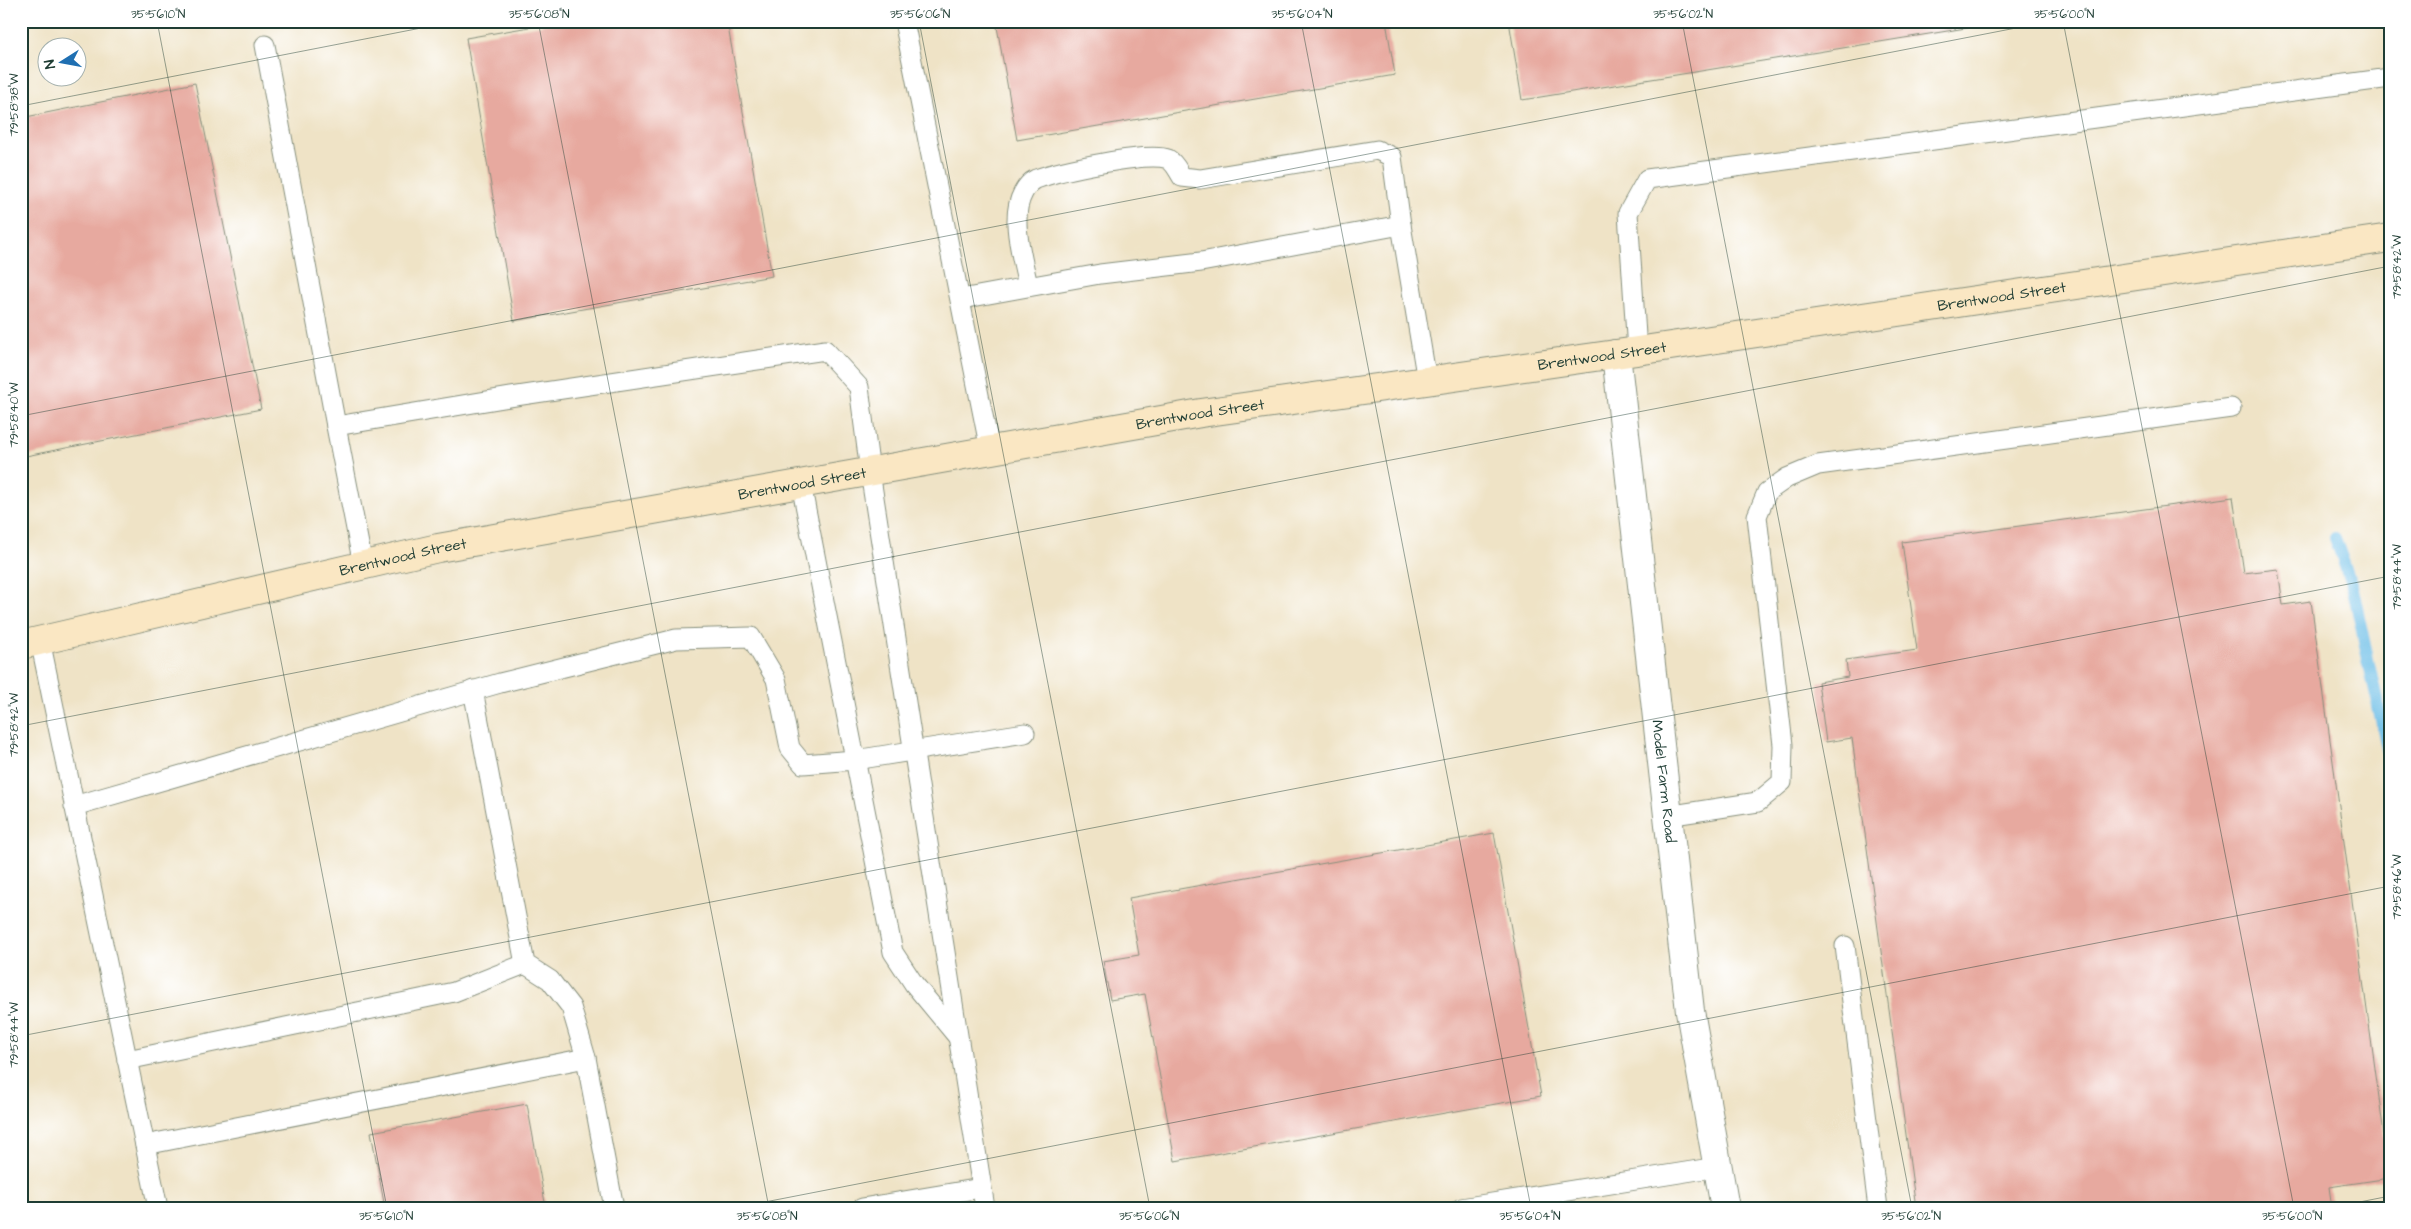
<svg xmlns="http://www.w3.org/2000/svg" width="2411" height="1229" viewBox="0 0 2411 1229" font-family="'Architects Daughter',sans-serif">
<rect width="100%" height="100%" fill="#fff"/>
<filter id="ink" filterUnits="userSpaceOnUse"><feTurbulence type="fractalNoise" baseFrequency=".02" numOctaves="2"/><feDisplacementMap in="SourceGraphic" scale="10" xChannelSelector="R" yChannelSelector="G"/><feConvolveMatrix kernelMatrix="1 2 1 2 8 2 1 2 1" color-interpolation-filters="sRGB"/></filter>
<filter id="wash" filterUnits="userSpaceOnUse"><feTurbulence type="fractalNoise" baseFrequency=".0096" numOctaves="4" result="noise"/><feDisplacementMap in="SourceGraphic" scale="20" xChannelSelector="R" yChannelSelector="G"/><feGaussianBlur stdDeviation="1.12" result="paint"/><feColorMatrix in="noise" values="0 0 0 0 0 0 0 0 0 0 0 0 0 0 0 0 0 1.4 0 .05"/><feComposite in="paint" operator="in"/></filter>
<g filter="url(#wash)">
<rect width="100%" height="100%" fill="#efe3c6"/>
<g fill="none" stroke-linecap="round" stroke-linejoin="round">
<polyline stroke="#6bbde6" stroke-width="12" points="2335,538 2353,589 2390,762"/>
</g>
<g id="blocks">
<g fill="#e7a99f">
<polygon points="564,21 727,21 772,276 514,321 466,38"/>
<polygon points="996,21 1386,21 1395,75 1017,140"/>
<polygon points="1509,21 2002,21 2003,22 1522,100"/>
<polygon points="195,83 261,409 21,457 21,118"/>
<polygon points="2233,497 2244,573 2278,569 2283,605 2311,601 2390,1178 2329,1187 2332,1208 1916,1208 1852,738 1826,742 1818,682 1848,677 1846,660 1917,650 1902,542"/>
<polygon points="1494,833 1541,1096 1175,1161 1145,994 1110,1000 1103,961 1139,955 1129,898"/>
<polygon points="527,1104 546,1208 385,1208 371,1132"/>
</g>
</g>
</g>
<g filter="url(#ink)">
<use href="#blocks" fill-opacity="0" stroke="#87907d" stroke-width="1"/>
<g fill="none" stroke-linecap="round" stroke-linejoin="round">
<g stroke="#87907d" stroke-width="21">
<g id="lane">
<polyline points="904,21 990,450"/>
<polyline points="265,45 336,426"/>
<path d="M1028,286C1023,259 1009,218 1023,193C1026,187 1030,182 1036,179C1058,171 1148,151 1168,159C1175,163 1178,171 1182,177L1200,179L1377,150L1392,157L1401,225"/>
<polyline points="961,299 1100,274 1201,262 1401,225 1427,381"/>
<polyline points="1637,351 1628,213 1647,179 2390,78"/>
<polyline points="801,484 893,952 914,984 957,1036"/>
<polyline points="363,565 336,426 510,397 825,350 859,387 870,472 985,1208"/>
<polyline points="40,640 158,1208"/>
<polyline points="473,690 525,964 550,980 571,1007 586,1058"/>
<polyline points="74,806 500,683 676,639 751,637 776,679 790,748 803,764 855,760 1025,733"/>
<polyline points="1667,816 1758,802 1782,782 1783,745 1757,516 1767,492 1787,478 1818,465 2231,408"/>
<polyline points="1845,946 1878,1208"/>
<polyline points="127,1060 454,992 525,964"/>
<polyline points="145,1145 586,1058 614,1208"/>
<polyline points="862,1208 981,1188"/>
<polyline points="1461,1208 1717,1167"/>
</g>
</g>
<g stroke="#87907d" stroke-width="30">
<g id="street">
<path id="s1" d="M1616,354L1690,1011L1725,1208"/>
</g>
</g>
<g stroke="#87907d" stroke-width="30">
<g id="secondary">
<path id="s2" d="M21,645L438,548L1201,413L1637,351L2390,238"/>
</g>
</g>
<use href="#lane" stroke="#fff" stroke-width="19"/>
<use href="#street" stroke="#fff" stroke-width="28"/>
<use href="#secondary" stroke="#fae7c3" stroke-width="28"/>
</g>
</g>
<path fill="none" stroke="#1f3d34" stroke-width="1" stroke-opacity="0.45" d="M157,21L387,1208M538,21L769,1208M919,21L1150,1208M1301,21L1531,1208M1682,21L1912,1208M2063,21L2294,1208M21,106L457,21M21,416L2052,21M21,726L2390,266M21,1036L2390,576M734,1208L2390,886M2329,1208L2390,1196"/>
<g text-anchor="middle" stroke-width="4" stroke-linejoin="round" paint-order="stroke">
<g font-size="15" fill="#1f3d34" stroke="#fff">
<text dy="5" stroke="none"><textPath href="#s2" startOffset="2012">Brentwood Street</textPath></text>
<text dy="5" stroke="none"><textPath href="#s2" startOffset="1608">Brentwood Street</textPath></text>
<text dy="5" stroke="none"><textPath href="#s2" startOffset="1202">Brentwood Street</textPath></text>
<text dy="5" stroke="none"><textPath href="#s2" startOffset="798">Brentwood Street</textPath></text>
<text dy="5" stroke="none"><textPath href="#s2" startOffset="392">Brentwood Street</textPath></text>
<text dy="5" stroke="none"><textPath href="#s1" startOffset="430">Model Farm Road</textPath></text>
</g>
</g>
<rect width="2411" height="1229" fill="none" stroke="#fff" stroke-width="55"/>
<g transform="translate(62 62) rotate(259)"><circle r="24" fill="#ffffff" stroke="#a5b1ae"/>
<path d="M0-4L9 19L0 12L-9 19Z" fill="#1f6fb2"/>
<text y="-8" font-size="14" font-weight="bold" text-anchor="middle" fill="#1f3d34">N</text>
</g>
<rect x="28" y="28" width="2356" height="1174" fill="none" stroke="#1f3d34" stroke-width="2"/>
<g font-size="12" text-anchor="middle" fill="#1f3d34">
<text x="158" y="18">35°56'10"N</text>
<text x="539" y="18">35°56'08"N</text>
<text x="920" y="18">35°56'06"N</text>
<text x="1302" y="18">35°56'04"N</text>
<text x="1683" y="18">35°56'02"N</text>
<text x="2064" y="18">35°56'00"N</text>
<text transform="translate(14 105) rotate(-90)" y="4">79°58'38"W</text>
<text transform="translate(2397 267) rotate(-90)" y="4">79°58'42"W</text>
<text transform="translate(14 415) rotate(-90)" y="4">79°58'40"W</text>
<text transform="translate(2397 577) rotate(-90)" y="4">79°58'44"W</text>
<text transform="translate(14 725) rotate(-90)" y="4">79°58'42"W</text>
<text transform="translate(2397 887) rotate(-90)" y="4">79°58'46"W</text>
<text transform="translate(14 1035) rotate(-90)" y="4">79°58'44"W</text>
<text x="386" y="1220">35°56'10"N</text>
<text x="767" y="1220">35°56'08"N</text>
<text x="1149" y="1220">35°56'06"N</text>
<text x="1530" y="1220">35°56'04"N</text>
<text x="1911" y="1220">35°56'02"N</text>
<text x="2292" y="1220">35°56'00"N</text>
</g>
</svg>
